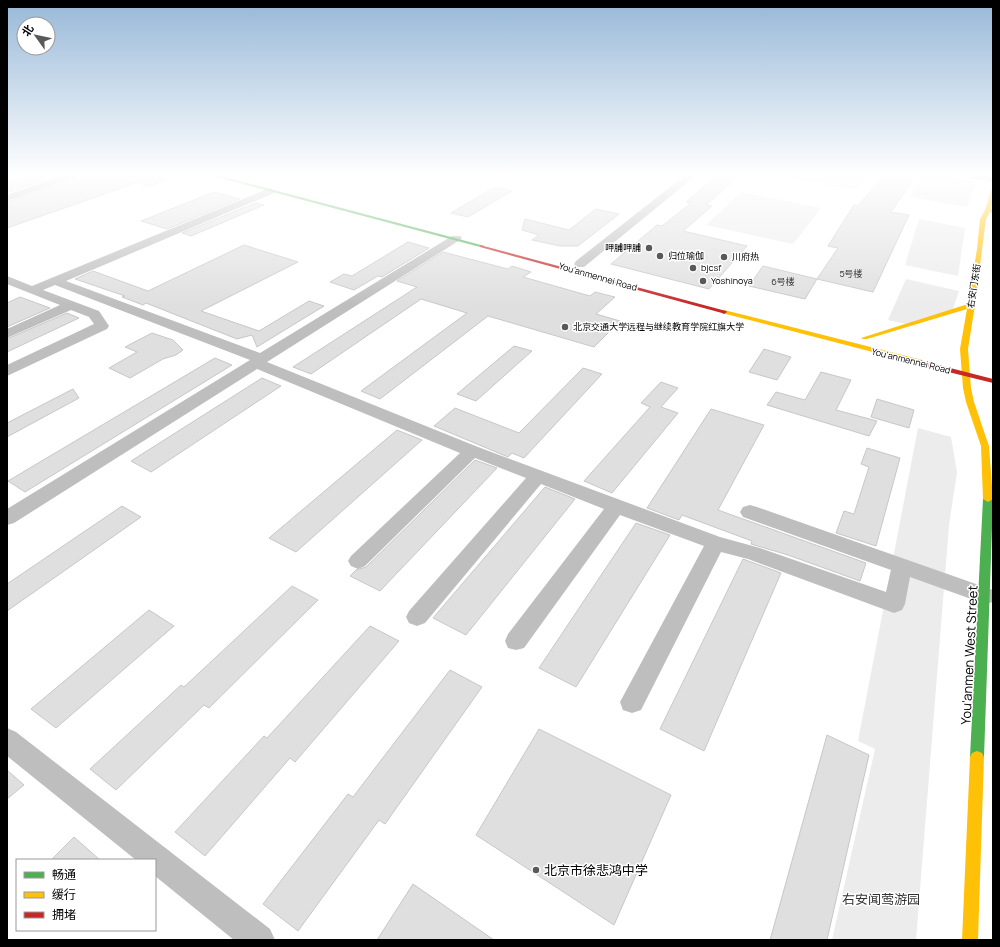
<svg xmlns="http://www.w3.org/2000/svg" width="1000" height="947" viewBox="0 0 1000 947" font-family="Manrope,'Noto Sans SC',sans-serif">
<rect width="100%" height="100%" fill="#fff"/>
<g fill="#ececec">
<polygon points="767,173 859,173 866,177 856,188 846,189"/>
<polygon points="922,173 932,173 976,181 967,207 910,197"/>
<polygon points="741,192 821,208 793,244 706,225"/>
<polygon points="919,219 965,228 958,276 905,265"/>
<polygon points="906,279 959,291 953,309 906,324 888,320"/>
<polygon points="918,428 951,437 957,472 949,525 916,940 832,940 875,749 858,741"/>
</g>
<g fill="#dfdfdf" stroke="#c7c7c7">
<polygon points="34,173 65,173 7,193 7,182"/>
<polygon points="86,173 158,173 158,175 156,176 169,179 150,186 136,183 7,228 7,202 83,176"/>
<polygon points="720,173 742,173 706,205 712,206 683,231 747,246 709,289 611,264 657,225 662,226 691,203 686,202"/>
<polygon points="885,173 918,173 891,212 909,215 873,292 817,279 838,248 828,246 854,205 858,206"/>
<polygon points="495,187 512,191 468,217 451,213"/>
<polygon points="214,192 240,199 167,229 141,221"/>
<polygon points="255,203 264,205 191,236 182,233"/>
<polygon points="596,209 619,214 578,246 560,246 532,240 539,235 522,230 525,219 569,230"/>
<polygon points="408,242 429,248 382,277 378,276 354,290 330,282 344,274 352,276"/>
<polygon points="244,245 298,262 201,311 259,331 309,301 324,306 257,347 252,335 237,339 146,303 143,305 122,297 125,296 75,279 93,271 148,291"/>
<polygon points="443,252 508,269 512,266 531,272 523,277 590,296 595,292 615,297 596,314 620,321 594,347 488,316 380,399 361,391 467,313 421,299 311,374 293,367 417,287 397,281"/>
<polygon points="763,266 817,279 805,299 749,286"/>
<polygon points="20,297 50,308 7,327 7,303"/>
<polygon points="67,313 79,318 7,352 7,339"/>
<polygon points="152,333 173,340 183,350 176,355 163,359 130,378 109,368 137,352 125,347"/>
<polygon points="514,346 532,351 476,401 457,394"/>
<polygon points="764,349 791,357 777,380 749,372"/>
<polygon points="215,358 232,365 25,492 8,481"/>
<polygon points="583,368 602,374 524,458 512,453 508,457 434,426 455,408 519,433"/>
<polygon points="821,372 851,380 836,410 877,421 869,436 767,405 776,392 805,400"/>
<polygon points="262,378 281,386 151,472 131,461"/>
<polygon points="661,382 678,388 661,407 678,413 612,493 584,481 650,407 641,403"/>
<polygon points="73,389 79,398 7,437 7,423"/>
<polygon points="877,399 914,410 909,428 871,417"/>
<polygon points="711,409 764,425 718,510 866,563 860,581 788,555 751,544 752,541 682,515 679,520 647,508"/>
<polygon points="397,430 422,440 296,552 269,538"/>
<polygon points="867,448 900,458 876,546 836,533 844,511 854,514 869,467 861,464"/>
<polygon points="475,460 497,468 380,591 350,576 356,570 366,567"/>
<polygon points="545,487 575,499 466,635 433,618"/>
<polygon points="122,506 141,517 7,611 7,584"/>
<polygon points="636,523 670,535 576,687 539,668"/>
<polygon points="743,559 781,573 704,751 660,729"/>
<polygon points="292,586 318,600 209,708 204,705 116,790 90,769 181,685 184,687"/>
<polygon points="149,610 174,626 56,728 31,709"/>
<polygon points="370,626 399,641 295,762 290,758 205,856 175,832 264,736 267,738"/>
<polygon points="450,670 482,687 385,824 379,820 298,931 263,904 348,794 353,797"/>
<polygon points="539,729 671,795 614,925 476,835"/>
<polygon points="827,735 869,755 827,940 770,940"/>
<polygon points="7,770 24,785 7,799"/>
<polygon points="74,837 100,860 51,860"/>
<polygon points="413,884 494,940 377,940"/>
</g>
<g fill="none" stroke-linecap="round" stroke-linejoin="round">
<g fill="#bebebe" fill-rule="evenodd">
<polygon points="70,173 85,173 83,175 7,201 7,195"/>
<polygon points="688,173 699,173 584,267 576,267 574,264 576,261"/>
<polygon points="952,173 976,173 993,176 993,182 957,176"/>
<polygon points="270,188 275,191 274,193 66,281 260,353 452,236 460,236 462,238 460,240 267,362 478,447 623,501 720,537 760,548 886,592 891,570 743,517 740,512 743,507 750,505 757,507 993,590 993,602 985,604 910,577 905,604 902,610 894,613 748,559 721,552 641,710 632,713 623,710 620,702 704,546 620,515 524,648 516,650 508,648 505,641 508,634 604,509 541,484 425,623 417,626 409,623 406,617 409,611 526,478 475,458 365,566 358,569 351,566 348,561 351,556 460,453 257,369 14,523 7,525 7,509 250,360 55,285 43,290 99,311 109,326 107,329 7,376 7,365 94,324 89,317 71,310 7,338 7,329 60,305 7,284 7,276 32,286"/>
<polygon points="7,728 16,732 270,929 275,940 234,940 155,876 155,860 136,860 7,756"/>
</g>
<g fill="#4caf50" fill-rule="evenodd">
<polygon points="201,173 210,173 485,246 480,247"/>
<polygon points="988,496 993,499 984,757 982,761 977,763 972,761 970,757 983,499"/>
</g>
<g fill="#ffc107" fill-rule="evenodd">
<polygon points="993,189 993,200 991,209 993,209 993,213 990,212 986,219 975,305 968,349 971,388 974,402 989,446 993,499 988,502 983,499 981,446 966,402 963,388 960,349 967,309 867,339 863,339 861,338 968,304 977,249 980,219 985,210 991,190"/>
<polygon points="724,310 922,360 923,362 919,364 722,313 721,312"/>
<polygon points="977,751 982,753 984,757 978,940 962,940 970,757 972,753"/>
</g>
<g fill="#c62828" fill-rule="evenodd">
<polygon points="480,245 726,311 727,312 724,314 722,313 480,247"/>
<polygon points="916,360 919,360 993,379 993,383 916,364"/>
</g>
</g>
<linearGradient id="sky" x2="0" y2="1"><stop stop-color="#97b8d8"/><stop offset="0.57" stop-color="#fff"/><stop offset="1" stop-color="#fff" stop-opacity="0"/></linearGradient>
<rect width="1000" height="306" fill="url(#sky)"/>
<g fill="#595959" stroke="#fff" stroke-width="1.5">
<circle cx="649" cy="248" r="4"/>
<circle cx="660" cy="256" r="4"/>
<circle cx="724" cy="257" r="4"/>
<circle cx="693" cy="268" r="4"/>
<circle cx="703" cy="281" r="4"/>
<circle cx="565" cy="327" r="4"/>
<circle cx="536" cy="870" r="4"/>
</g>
<g text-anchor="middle" stroke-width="3" stroke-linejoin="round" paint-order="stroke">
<g font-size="9" fill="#000" stroke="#fff" text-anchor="start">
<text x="641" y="251" text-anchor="end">呷脯呷脯</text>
<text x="668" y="259">归位瑜伽</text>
<text x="732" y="260">川府热</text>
<text x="701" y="271">bjcsf</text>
<text x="711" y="284">Yoshinoya</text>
<text x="573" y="330">北京交通大学远程与继续教育学院红旗大学</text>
</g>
<g font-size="9" fill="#383838">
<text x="851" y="277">5号楼</text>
<text x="783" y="285">6号楼</text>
</g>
<g font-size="9" fill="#000" stroke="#fff">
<text transform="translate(598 277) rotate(16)" y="3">You'anmennei Road</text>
<text transform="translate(974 286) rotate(-81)" y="3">右安门东街</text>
<text transform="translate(911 361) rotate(14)" y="3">You'anmennei Road</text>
</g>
<g font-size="13" fill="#000" stroke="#fff">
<text transform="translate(969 655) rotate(-87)" y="5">You'anmen West Street</text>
</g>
<g font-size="13" fill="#000" stroke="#fff" text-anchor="start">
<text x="544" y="875">北京市徐悲鸿中学</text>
</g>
<g font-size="13" fill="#333" stroke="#fff">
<text x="881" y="904">右安闻莺游园</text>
</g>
</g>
<rect width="1000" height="947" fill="none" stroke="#000000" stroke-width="16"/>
<rect x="16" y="859" width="140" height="72" fill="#ffffff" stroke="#999999"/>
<rect x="24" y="872" width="20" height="6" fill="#4caf50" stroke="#999999"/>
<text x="52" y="879" font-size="12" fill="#000000">畅通</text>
<rect x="24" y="892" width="20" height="6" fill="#ffc107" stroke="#999999"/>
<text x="52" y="899" font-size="12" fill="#000000">缓行</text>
<rect x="24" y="912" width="20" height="6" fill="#c62828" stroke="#999999"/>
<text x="52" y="919" font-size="12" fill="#000000">拥堵</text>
<g transform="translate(36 36) rotate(303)"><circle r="19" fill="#ffffff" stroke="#999999"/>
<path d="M0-3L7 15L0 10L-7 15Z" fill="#595959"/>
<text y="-6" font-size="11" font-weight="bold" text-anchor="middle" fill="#000000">北</text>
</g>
</svg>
